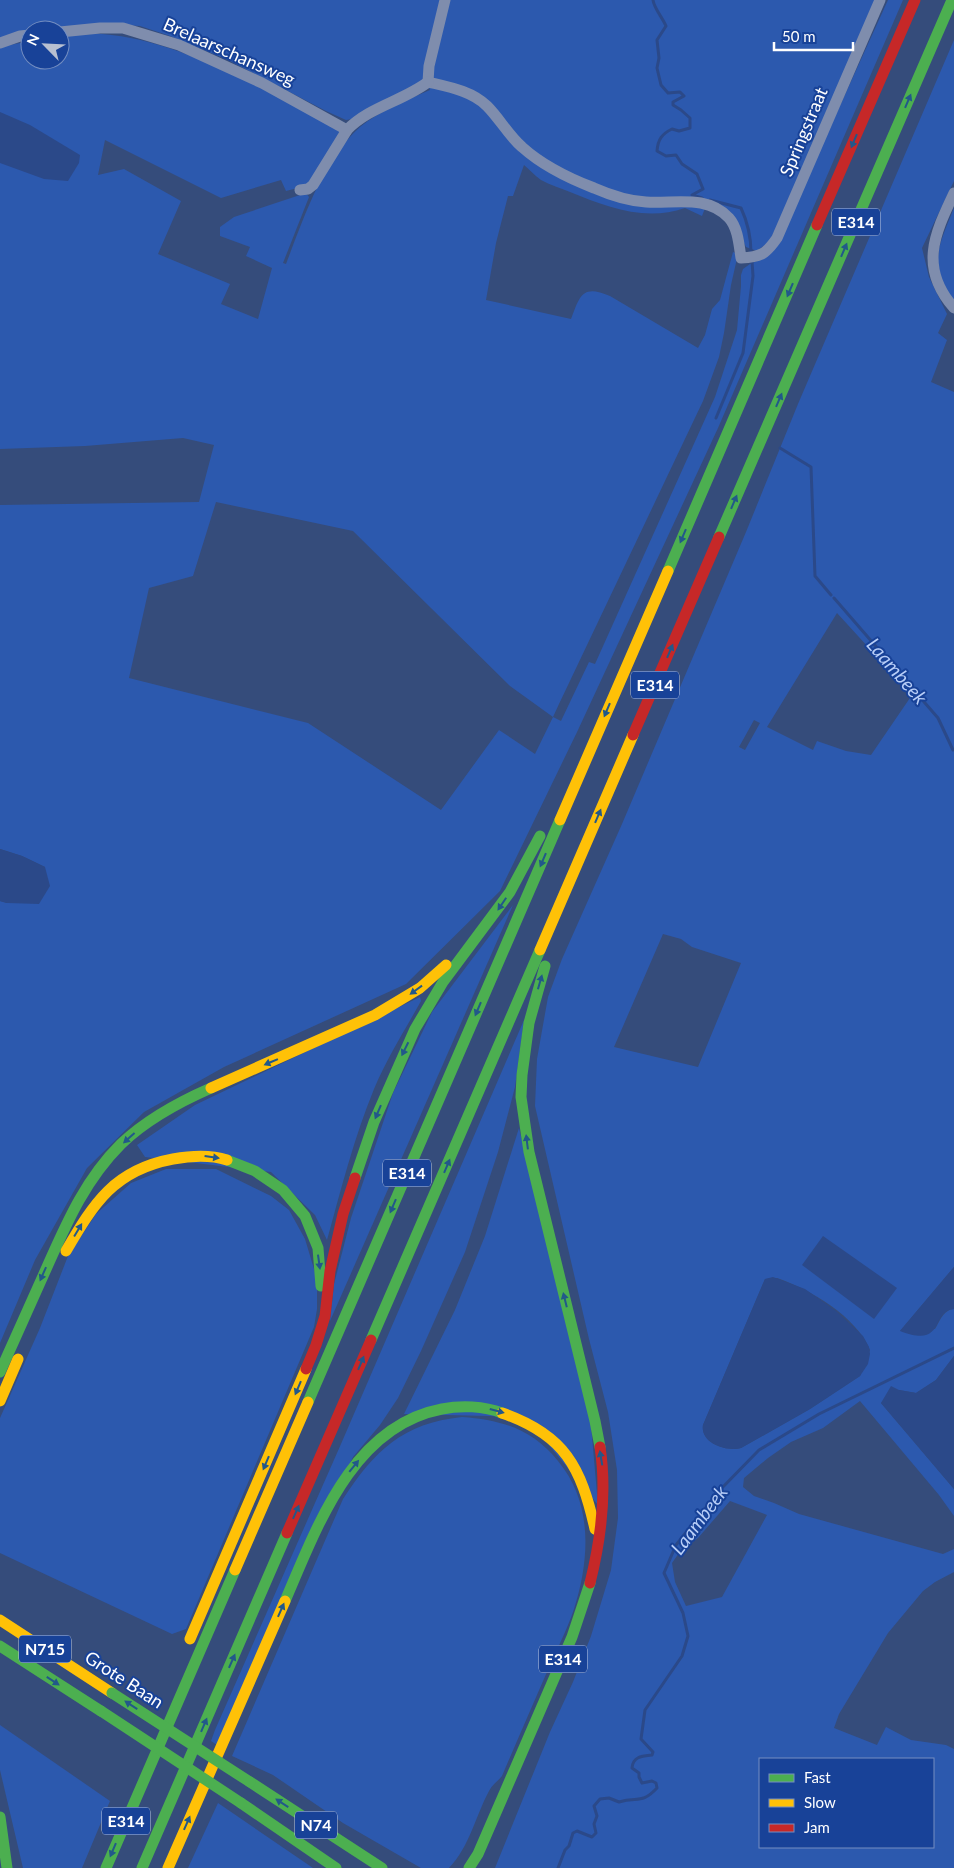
<svg xmlns="http://www.w3.org/2000/svg" width="954" height="1868" viewBox="0 0 954 1868" font-family="Lato,sans-serif">
<rect width="100%" height="100%" fill="#354c7b"/>
<g fill="#2c59ae" fill-rule="evenodd">
<path d="M0,0H877L770,241L757,251L746,247L741,237L707,203L702,216L685,208C645,222 607,207 570,192C561,188 550,185 541,180C535,176 529,169 524,165L513,196H508L496,243L486,300L571,319C580,296 582,284 610,296L698,348L705,335L712,309L720,300L733,252L738,254L731,285L724,333L719,357L703,401L559,704L553,717L561,721L589,662L595,664L715,397L737,330L741,286V275L743,269L750,264L766,257L823,143L888,0H903L718,428L578,730L500,891L406,984L224,1067L144,1112L87,1168L35,1260L0,1343V901L7,903L45,867L22,856L0,849V505L199,502L214,445L183,438L85,446L0,449V47L30,41V60H60V37C74,36 88,33 102,34C183,40 270,93 341,131L309,185L286,191L281,180L221,198L105,140L98,175L124,169L181,201L158,254L230,284L221,304L258,319L272,268L246,256L250,247L220,236V227L234,217L306,193L309,197L283,263L286,264C303,220 323,159 360,127C379,111 407,100 430,90L425,79L352,119L346,120L326,111L228,60L170,36L140,26L107,24L30,30L0,39ZM216,502L353,531L510,686L553,717L535,754L499,730L441,810L308,723L129,678L149,588L193,576Z"/>
<path d="M954,40V181L922,248L929,277L947,314L938,333L947,340L931,382L954,392V1267L900,1331L935,1329C940,1321 943,1310 954,1309V1356L936,1380L916,1393L899,1390L881,1403L954,1489V1516L939,1495L860,1401L823,1428L791,1442L768,1458L744,1478L743,1487L754,1496L774,1503L799,1514L943,1554L954,1549V1572L935,1582L923,1591L888,1633L839,1714L834,1728L877,1745L886,1727L911,1740L946,1745L954,1749V1868H495L550,1732L573,1682L591,1636L611,1570L618,1518L617,1470L608,1412L589,1339L535,1106L537,1059L548,997L562,959L622,824L746,532L798,404ZM837,613L912,695L871,755L846,751L817,741L813,750L767,727ZM754,720L760,723L745,750L739,747ZM663,934L681,939L692,947L741,963L698,1067L614,1047ZM777,1278C810,1289 857,1317 870,1350L860,1376L810,1409L741,1448C727,1452 700,1443 703,1425L765,1279ZM730,1501L767,1515L722,1597L686,1606L675,1582L672,1563L679,1553L698,1538ZM760,1759H933V1847H760Z"/>
<path d="M954,208V301C927,265 939,245 954,208Z"/>
<polygon points="513,905 330,1321 334,1284 351,1218 393,1093 432,1012"/>
<path d="M420,997L421,1001C405,1030 387,1058 374,1089C354,1138 341,1189 327,1240L315,1215L271,1172L145,1157L137,1145L195,1105Z"/>
<polygon points="524,1020 515,1087 498,1152 465,1252 421,1351 398,1398 380,1425 353,1457 217,1745 211,1741 215,1730 341,1444"/>
<polygon points="519,1128 591,1425 598,1505 526,1417 404,1414 455,1310 485,1236"/>
<polygon points="166,1169 216,1169 271,1196 289,1210 305,1239 317,1279 317,1309 314,1327 186,1629 172,1634 0,1553 0,1418 40,1328 68,1256 96,1214 131,1183"/>
<path d="M462,1417C502,1420 532,1429 558,1461C593,1503 590,1559 574,1609C567,1630 556,1651 547,1672C532,1706 517,1741 502,1776C498,1781 492,1785 489,1791C475,1817 470,1846 449,1868H421L343,1823L273,1775L232,1756L343,1499C374,1451 403,1423 462,1417Z"/>
<polygon points="0,1725 110,1801 82,1868 23,1868 0,1770"/>
<polygon points="218,1803 313,1868 188,1868"/>
</g>
<g fill="#2b4989">
<polygon points="0,112 30,125 80,155 79,163 68,181 44,179 0,163"/>
<polygon points="0,849 22,856 45,867 50,886 39,904 7,903 0,901"/>
<polygon points="823,1236 897,1288 874,1319 802,1265"/>
<path d="M954,1267V1309C930,1311 946,1349 900,1331Z"/>
<path d="M773,1277L805,1289L836,1311L863,1336L869,1347L870,1354L868,1364L860,1376L810,1409L741,1448C727,1452 700,1443 703,1425L765,1279Z"/>
<polygon points="954,1356 954,1489 881,1403 891,1386 899,1390 916,1393 936,1380"/>
</g>
<g fill="none" stroke-linecap="round" stroke-linejoin="round">
<g stroke="#2b4989" stroke-width="3">
<path d="M653,0C654,8 662,17 666,26L657,40L659,58L657,68L661,85L668,93L680,92L684,96L673,102V105L681,110L690,118V128L679,131L672,129C662,134 658,139 657,151L666,156L676,155L682,164L697,174L703,189L692,195L702,198"/>
<path d="M710,200L741,208C748,223 751,237 751,253"/>
<polyline points="716,418 743,353 753,276 752,261"/>
<polyline points="780,448 811,467 815,576 831,595"/>
<polyline points="834,598 938,718 953,750"/>
<path d="M558,1868L565,1850L569,1846L573,1833L577,1831L592,1837L596,1833L594,1824L597,1816L594,1806L600,1799L609,1798L619,1802C638,1796 641,1805 657,1788L656,1783L652,1781L642,1783L639,1777V1773L632,1768C633,1756 643,1756 652,1755L653,1752L641,1739L645,1710L682,1656L688,1636L683,1613L664,1573L676,1545L720,1490L759,1450L819,1414L954,1348"/>
</g>
<g stroke="#7f8dad" stroke-width="11">
<polyline points="60,32 100,28 123,28 179,45 262,83 347,130"/>
<polyline points="0,43 20,36 30,35"/>
<path d="M428,82C449,87 472,91 487,106C500,119 508,135 522,147C543,166 568,178 594,188C610,195 628,201 646,202C674,204 707,194 729,218C738,228 739,245 741,258C761,257 766,254 777,238L880,0"/>
<polyline points="428,82 429,66 445,0"/>
<path d="M300,190L308,189L313,185L347,130C369,107 403,101 428,82"/>
<path d="M954,193C934,235 919,268 954,308"/>
</g>
<g stroke="#4caf50" stroke-width="11">
<polyline points="719,537 952,0"/>
<polyline points="668,571 817,225"/>
<polyline points="545,966 529,1023 522,1075 521,1097 529,1152 595,1421 600,1447"/>
<polyline points="227,1160 255,1171 283,1190 305,1216 318,1248 321,1286"/>
<polyline points="355,1178 374,1122 415,1029 443,982 510,892 540,836"/>
<polyline points="371,1340 540,950"/>
<path d="M0,1372C16,1337 31,1302 47,1267C67,1222 85,1180 121,1144C147,1119 179,1102 211,1088"/>
<polyline points="308,1402 560,820"/>
<path d="M285,1601C317,1527 352,1426 442,1409C461,1405 484,1406 502,1413"/>
<polyline points="0,1646 101,1711"/>
<polyline points="250,1782 382,1868"/>
<polyline points="241,1803 336,1868"/>
<polyline points="0,1817 7,1868"/>
<polyline points="106,1868 235,1570"/>
<polyline points="142,1868 287,1533"/>
<polyline points="469,1868 478,1854 572,1637 590,1583"/>
</g>
<g stroke="#ffc107" stroke-width="11">
<polyline points="560,820 668,571"/>
<polyline points="540,950 633,735"/>
<polyline points="211,1088 375,1015 420,988 446,965"/>
<path d="M66,1251C94,1203 114,1170 173,1159C190,1156 211,1155 227,1160"/>
<polyline points="0,1401 18,1359"/>
<path d="M502,1413C565,1435 581,1467 595,1529"/>
<polyline points="235,1570 308,1402"/>
<polyline points="0,1620 112,1693"/>
<polyline points="190,1639 306,1369"/>
<polyline points="168,1868 285,1601"/>
</g>
<g stroke="#c62828" stroke-width="11">
<polyline points="817,225 915,0"/>
<polyline points="633,735 719,537"/>
<polyline points="306,1369 316,1345 325,1316 330,1271 343,1214 355,1178"/>
<polyline points="287,1533 371,1340"/>
<path d="M590,1583C601,1539 607,1492 600,1447"/>
</g>
<g stroke="#4caf50" stroke-width="11">
<polyline points="112,1693 250,1782"/>
<polyline points="101,1711 241,1803"/>
</g>
</g>
<defs><path id="oneway-solid" d="M-6-.8H1V-3.2L6.5 0L1 3.2V.8H-6Z" transform="scale(1.25)"/></defs>
<g fill="#22588a">
<use href="#oneway-solid" transform="translate(908 101) rotate(-67)"/>
<use href="#oneway-solid" transform="translate(854 141) rotate(113)"/>
<use href="#oneway-solid" transform="translate(844 250) rotate(-67)"/>
<use href="#oneway-solid" transform="translate(790 290) rotate(113)"/>
<use href="#oneway-solid" transform="translate(779 400) rotate(-67)"/>
<use href="#oneway-solid" transform="translate(734 502) rotate(-67)"/>
<use href="#oneway-solid" transform="translate(683 536) rotate(113)"/>
<use href="#oneway-solid" transform="translate(670 651) rotate(-67)"/>
<use href="#oneway-solid" transform="translate(607 710) rotate(113)"/>
<use href="#oneway-solid" transform="translate(598 816) rotate(-67)"/>
<use href="#oneway-solid" transform="translate(543 860) rotate(113)"/>
<use href="#oneway-solid" transform="translate(502 904) rotate(124)"/>
<use href="#oneway-solid" transform="translate(540 982) rotate(-74)"/>
<use href="#oneway-solid" transform="translate(416 990) rotate(144)"/>
<use href="#oneway-solid" transform="translate(478 1009) rotate(113)"/>
<use href="#oneway-solid" transform="translate(405 1049) rotate(116)"/>
<use href="#oneway-solid" transform="translate(271 1062) rotate(157)"/>
<use href="#oneway-solid" transform="translate(378 1112) rotate(113)"/>
<use href="#oneway-solid" transform="translate(129 1138) rotate(138)"/>
<use href="#oneway-solid" transform="translate(527 1142) rotate(-97)"/>
<use href="#oneway-solid" transform="translate(212 1157) rotate(8)"/>
<use href="#oneway-solid" transform="translate(447 1166) rotate(-67)"/>
<use href="#oneway-solid" transform="translate(393 1206) rotate(113)"/>
<use href="#oneway-solid" transform="translate(78 1230) rotate(-59)"/>
<use href="#oneway-solid" transform="translate(319 1262) rotate(82)"/>
<use href="#oneway-solid" transform="translate(43 1274) rotate(114)"/>
<use href="#oneway-solid" transform="translate(565 1300) rotate(-104)"/>
<use href="#oneway-solid" transform="translate(361 1363) rotate(-67)"/>
<use href="#oneway-solid" transform="translate(298 1388) rotate(113)"/>
<use href="#oneway-solid" transform="translate(497 1411) rotate(15)"/>
<use href="#oneway-solid" transform="translate(601 1458) rotate(-100)"/>
<use href="#oneway-solid" transform="translate(266 1463) rotate(113)"/>
<use href="#oneway-solid" transform="translate(354 1466) rotate(-51)"/>
<use href="#oneway-solid" transform="translate(296 1512) rotate(-66)"/>
<use href="#oneway-solid" transform="translate(281 1610) rotate(-66)"/>
<use href="#oneway-solid" transform="translate(232 1661) rotate(-66)"/>
<use href="#oneway-solid" transform="translate(53 1681) rotate(33)"/>
<use href="#oneway-solid" transform="translate(131 1705) rotate(-147)"/>
<use href="#oneway-solid" transform="translate(204 1725) rotate(-67)"/>
<use href="#oneway-solid" transform="translate(282 1803) rotate(-147)"/>
<use href="#oneway-solid" transform="translate(187 1823) rotate(-66)"/>
<use href="#oneway-solid" transform="translate(113 1850) rotate(113)"/>
</g>
<g text-anchor="middle" stroke-width="4" stroke-linejoin="round" paint-order="stroke">
<g fill="#184298" stroke="#bac6e0" stroke-width="1">
<rect x="832" y="208.5" width="48" height="27" rx="4"/>
<rect x="631" y="671.5" width="48" height="27" rx="4"/>
<rect x="383" y="1159.5" width="48" height="27" rx="4"/>
<rect x="19" y="1635.5" width="52" height="27" rx="4"/>
<rect x="539" y="1645.5" width="48" height="27" rx="4"/>
<rect x="102" y="1807.5" width="48" height="27" rx="4"/>
<rect x="295" y="1811.5" width="42" height="27" rx="4"/>
</g>
<g font-size="16" font-weight="bold" fill="#fff">
<text x="856" y="228">E314</text>
<text x="655" y="691">E314</text>
<text x="407" y="1179">E314</text>
<text x="45" y="1655">N715</text>
<text x="563" y="1665">E314</text>
<text x="126" y="1827">E314</text>
<text x="316" y="1831">N74</text>
</g>
<g font-size="18" fill="#fff" stroke="#184298">
<text transform="translate(229 52) rotate(24)" y="6">Brelaarschansweg</text>
<text transform="translate(804 132) rotate(-67)" y="6">Springstraat</text>
<text transform="translate(124 1680) rotate(33)" y="6">Grote Baan</text>
</g>
<g font-size="19" font-style="italic" fill="#b8cef8" stroke="#184298">
<text transform="translate(897 671) rotate(49)" y="7">Laambeek</text>
<text transform="translate(699 1520) rotate(-53)" y="7">Laambeek</text>
</g>
</g>
<rect x="759" y="1758" width="175" height="90" fill="#184298" stroke="#748ec1"/>
<rect x="769" y="1774" width="25" height="8" fill="#4caf50" stroke="#748ec1"/>
<text x="804" y="1783" font-size="15" fill="#ffffff">Fast</text>
<rect x="769" y="1799" width="25" height="8" fill="#ffc107" stroke="#748ec1"/>
<text x="804" y="1808" font-size="15" fill="#ffffff">Slow</text>
<rect x="769" y="1824" width="25" height="8" fill="#c62828" stroke="#748ec1"/>
<text x="804" y="1833" font-size="15" fill="#ffffff">Jam</text>
<g transform="translate(45 45) rotate(294)"><circle r="24" fill="#184298" stroke="#748ec1"/>
<path d="M0-4L9 19L0 12L-9 19Z" fill="#b8c0d1"/>
<text y="-8" font-size="14" font-weight="bold" text-anchor="middle" fill="#ffffff">N</text>
</g>
<path d="M774 42v8h79v-8" fill="none" stroke="#ffffff" stroke-width="2.5"/>
<text x="782" y="42" font-size="15" fill="#ffffff" stroke="#184298" stroke-width="4" paint-order="stroke">50 m</text>
</svg>
